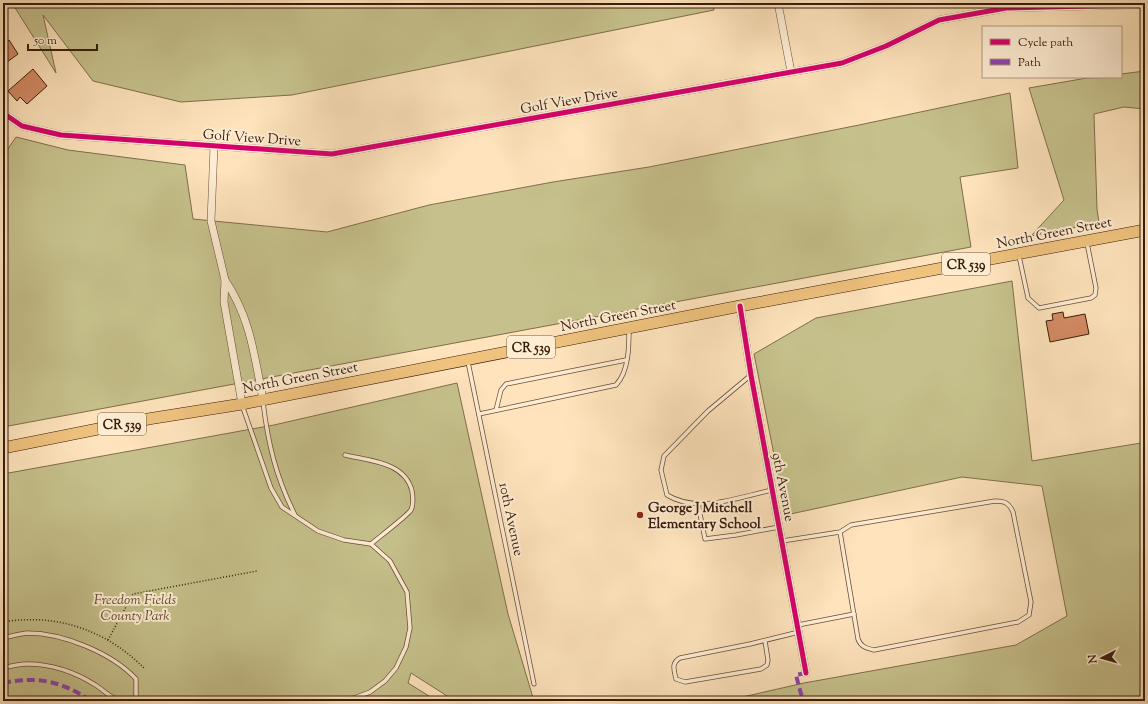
<svg xmlns="http://www.w3.org/2000/svg" width="1148" height="704" viewBox="0 0 1148 704" font-family="'Sorts Mill Goudy',serif">
<rect width="100%" height="100%" fill="#fee3bc"/>
<filter id="stains"><feTurbulence type="fractalNoise" baseFrequency=".005" numOctaves="4"/><feColorMatrix values="0 0 0 0 .2 0 0 0 0 .09 0 0 0 0 .02 0 0 0 .5 -.17"/></filter>
<radialGradient id="worn" r=".72"><stop offset=".6" stop-color="#630" stop-opacity="0"/><stop offset="1" stop-color="#630" stop-opacity=".3"/></radialGradient>
<g fill="#c6c18c" stroke="#7f6e4c">
<polygon points="12,3 713,3 714,10 292,95 181,102 93,81 43,15 56,73"/>
<polygon points="1145,71 1145,109 1124,107 1094,114 1097,209 1099,223 1031,236 1064,200 1029,88 1087,78 1121,77 1121,74"/>
<polygon points="1010,93 1018,168 960,177 971,247 3,427 3,156 16,137 68,150 185,165 193,219 327,232 429,205 553,182 649,167 859,125"/>
<polygon points="1012,281 1032,461 1141,443 1145,459 1145,701 725,701 804,683 1016,645 1067,616 1042,486 962,477 786,515 754,354 816,318"/>
<polygon points="457,383 508,614 534,701 455,701 411,673 408,683 437,701 3,701 3,474 274,425"/>
</g>
<g fill="#d48b65" stroke="#381c0c">
<polygon points="9,40 18,54 3,65 3,44"/>
<polygon points="33,69 47,86 27,104 20,97 17,101 8,91"/>
<polygon points="1063,312 1064,318 1085,314 1089,334 1050,342 1046,321 1053,320 1052,314"/>
</g>
<g fill="none" stroke-linecap="round" stroke-linejoin="round">
<g stroke="#6a4e38" stroke-width="5">
<g id="service">
<polyline points="1019,256 1028,298 1039,308 1091,298 1095,295 1096,288 1087,243"/>
<polyline points="468,362 534,684"/>
<path d="M751,375L708,411L664,456L661,470L667,495C698,514 739,497 772,490"/>
<path d="M263,402C268,444 276,477 295,515"/>
<polyline points="242,405 271,488 282,507 318,531 344,540 371,544 390,561 407,592 410,628 406,647 396,668 385,681 370,692 346,701"/>
<polyline points="496,410 501,390 506,384 626,360"/>
<path d="M479,414L616,385C629,371 629,347 629,329"/>
<path d="M345,455C370,461 405,462 412,491C413,497 414,504 411,510C407,516 378,538 371,544"/>
<polyline points="698,504 705,539 736,535 779,527"/>
<path d="M782,541L840,532L851,525L995,501C1005,501 1009,503 1013,512L1031,602L1029,615L1018,622L874,650C866,648 861,647 858,639L840,532"/>
<polyline points="798,625 854,614"/>
<path d="M3,638C11,636 19,634 27,633C63,633 112,653 136,679V700"/>
<path d="M765,641L768,660L767,665L761,669L685,682L676,679C674,670 671,663 680,658L750,644L799,632"/>
<path d="M3,668C11,666 20,664 27,664C52,664 77,673 97,686C106,692 110,698 121,701"/>
<polyline points="128,701 141,701"/>
<polyline points="174,701 195,699 205,701"/>
</g>
</g>
<g stroke="#6a4e38" stroke-width="8">
<g id="minor">
<polyline points="778,3 791,72"/>
<polyline points="3,113 22,126 61,135 332,154 842,63 886,46 939,20 1006,8 1128,5 1133,3"/>
<polyline points="214,146 211,221 225,280 224,302 242,404"/>
<path d="M225,280C251,319 254,355 263,399"/>
<polyline points="740,306 751,375 806,673"/>
</g>
</g>
<g stroke="#381c0c" stroke-width="12">
<polyline id="primary" points="3,448 148,419 242,404 740,306 1145,230"/>
</g>
<g stroke="#381c0c" stroke-width="1.5" stroke-dasharray="1 2" stroke-linecap="butt">
<path d="M3,622C56,613 106,630 144,668"/>
<polyline points="108,640 133,594 257,571"/>
</g>
<use href="#service" stroke="#feedd3" stroke-width="3.5"/>
<use href="#minor" stroke="#feedd3" stroke-width="7"/>
<use href="#primary" stroke="#efc27e" stroke-width="11"/>
<g stroke="#8e44ad" stroke-width="4" stroke-dasharray="8 4" stroke-linecap="butt">
<polyline points="806,673 796,675 801,694 807,701"/>
<path d="M3,683C38,676 62,681 91,701"/>
</g>
<g stroke="#feedd3" stroke-width="8">
<g id="cycleway">
<polyline points="3,113 22,126 61,135 332,154 842,63 886,46 939,20 1006,8 1128,5 1133,3"/>
<polyline points="740,306 751,375 806,673"/>
</g>
</g>
<use href="#cycleway" stroke="#d6006c" stroke-width="5"/>
</g>
<circle fill="#8f2418" stroke="#feedd3" stroke-width="1.5" cx="640" cy="515" r="4"/>
<g text-anchor="middle" stroke-width="4" stroke-linejoin="round" paint-order="stroke">
<g fill="#feedd3" stroke="#735b48" stroke-width="1">
<rect x="942" y="253" width="48" height="22" rx="3"/>
<rect x="507" y="336" width="48" height="22" rx="3"/>
<rect x="98" y="413" width="48" height="22" rx="3"/>
</g>
<g font-size="13" font-weight="bold" fill="#381c0c">
<text x="966" y="269">CR 539</text>
<text x="531" y="352">CR 539</text>
<text x="122" y="429">CR 539</text>
</g>
<g font-size="14" fill="#381c0c" stroke="#feedd3">
<text transform="translate(569 100) rotate(-10)" y="5">Golf View Drive</text>
<text transform="translate(252 137) rotate(4)" y="5">Golf View Drive</text>
<text transform="translate(1054 232) rotate(-11)" y="5">North Green Street</text>
<text transform="translate(618 315) rotate(-11)" y="5">North Green Street</text>
<text transform="translate(300 377) rotate(-11)" y="5">North Green Street</text>
<text transform="translate(784 487) rotate(79)" y="5">9th Avenue</text>
<text transform="translate(512 519) rotate(78)" y="5">10th Avenue</text>
</g>
<g font-size="14" font-weight="bold" fill="#381c0c" stroke="#feedd3" text-anchor="start">
<text x="648" y="512">George J Mitchell<tspan x="648" dy="16">Elementary School</tspan></text>
</g>
<g font-size="14" font-style="italic" fill="#634e32" stroke="#feedd3">
<text x="135" y="604">Freedom Fields<tspan x="135" dy="16">County Park</tspan></text>
</g>
</g>
<rect width="1148" height="704" fill="none" stroke="#fee3bc" stroke-width="16"/>
<rect x="4" y="4" width="1140" height="696" fill="none" stroke="#381c0c" stroke-width="2"/>
<rect x="8" y="8" width="1132" height="688" fill="none" stroke="#381c0c"/>
<rect x="982" y="26" width="140" height="52" fill="#feedd3" stroke="#af9983"/>
<rect x="990" y="39" width="20" height="6" fill="#d6006c" stroke="#af9983"/>
<text x="1018" y="46" font-size="12" fill="#381c0c">Cycle path</text>
<rect x="990" y="59" width="20" height="6" fill="#8e44ad" stroke="#af9983"/>
<text x="1018" y="66" font-size="12" fill="#381c0c">Path</text>
<g transform="translate(1102 658) rotate(264)" stroke="#feedd3" stroke-width="3" paint-order="stroke">
<path d="M0-3L7 15L0 10L-7 15Z" fill="#381c0c"/>
<text y="-6" font-size="11" font-weight="bold" text-anchor="middle" fill="#381c0c">N</text>
</g>
<path d="M28 44v6h69v-6" fill="none" stroke="#381c0c" stroke-width="2"/>
<text x="34" y="44" font-size="12" fill="#381c0c" stroke="#feedd3" stroke-width="3" paint-order="stroke">50 m</text>
<rect width="100%" height="100%" filter="url(#stains)"/>
<rect width="100%" height="100%" fill="url(#worn)"/>
</svg>
